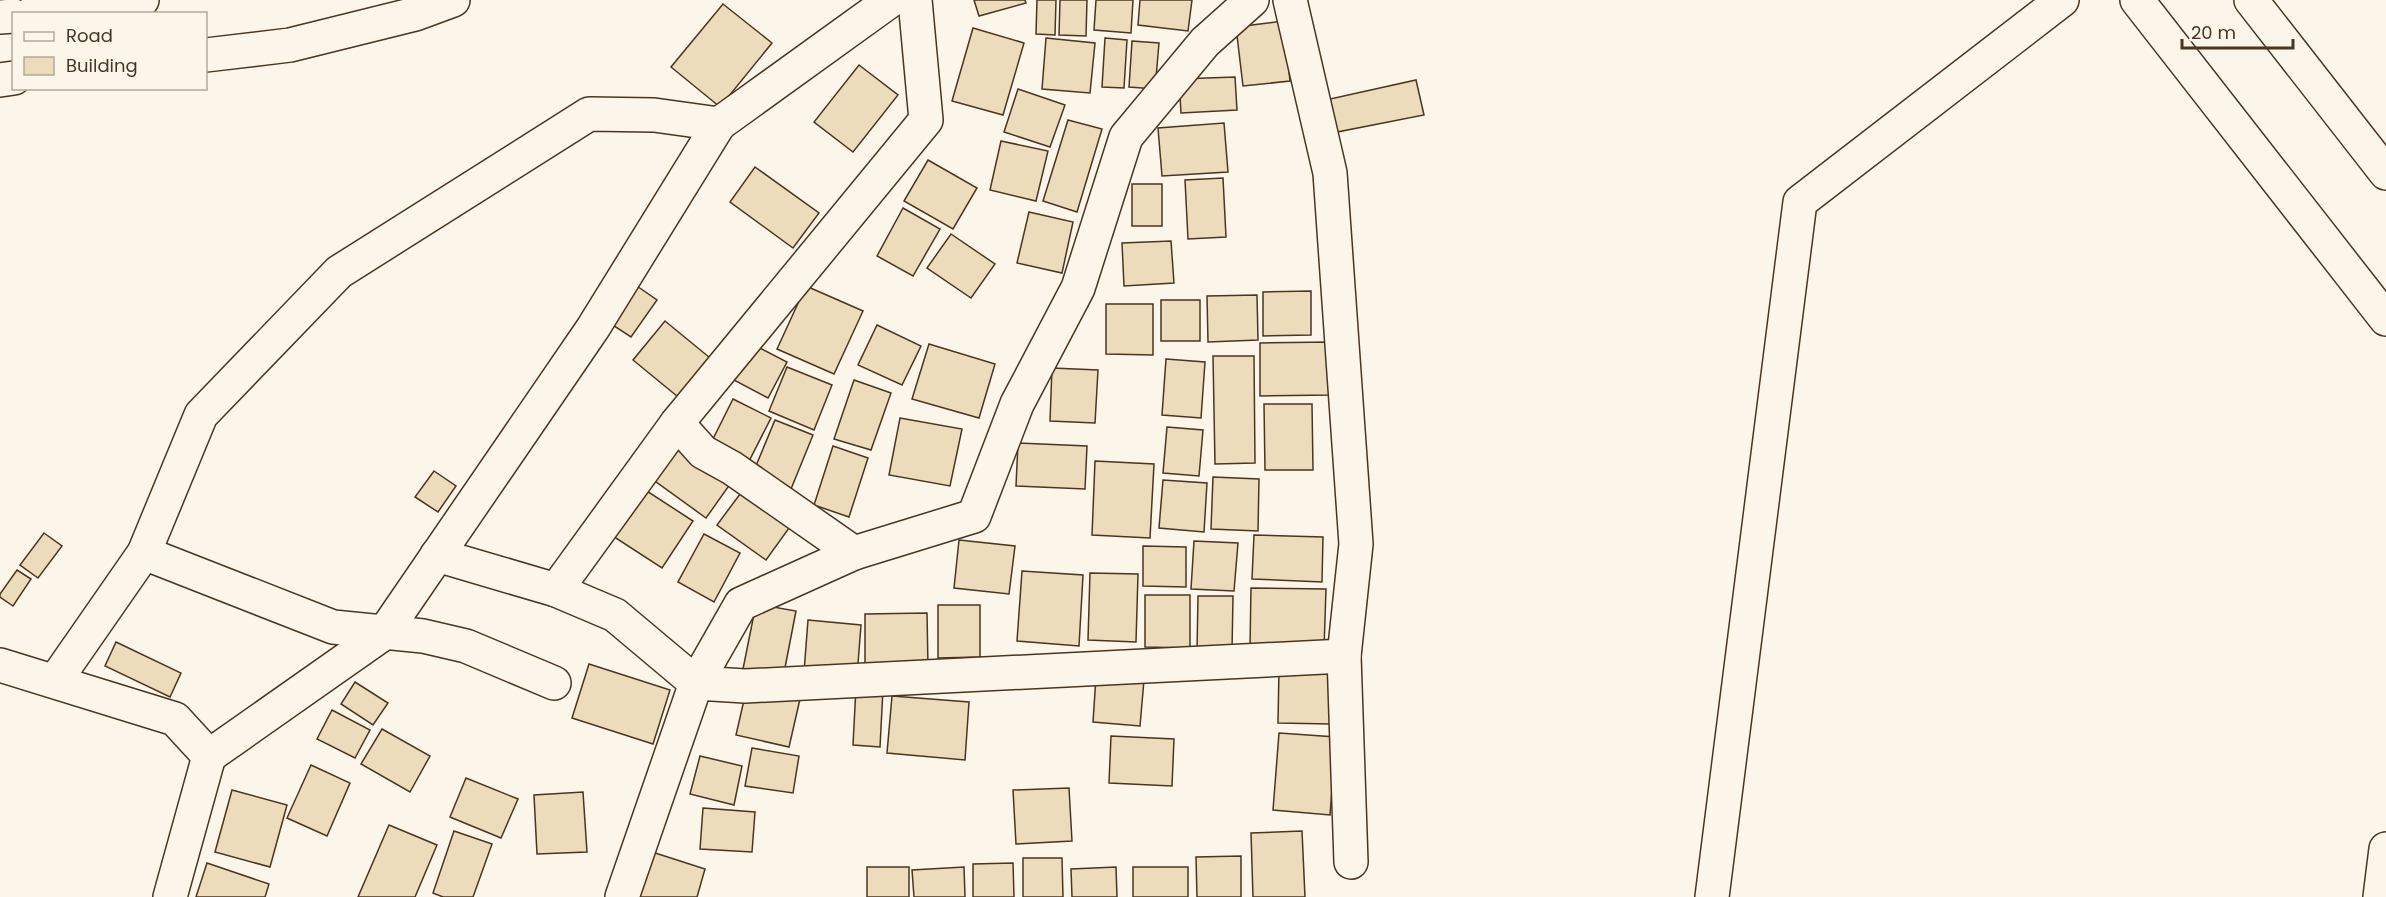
<svg xmlns="http://www.w3.org/2000/svg" width="2386" height="897" viewBox="0 0 2386 897" font-family="Poppins,sans-serif">
<rect width="100%" height="100%" fill="#fbf6e9"/>
<g fill="#ecdcbc" stroke="#4a3520" stroke-width="1.5">
<polygon points="974,0 1025,0 1026,3 979,16"/>
<polygon points="1037,0 1056,0 1055,35 1036,34"/>
<polygon points="1060,0 1087,0 1086,36 1059,35"/>
<polygon points="1096,0 1133,0 1131,33 1094,30"/>
<polygon points="1140,0 1192,0 1188,31 1138,25"/>
<polygon points="723,4 772,43 720,107 671,67"/>
<polygon points="1283,21 1290,81 1243,86 1236,27"/>
<polygon points="973,28 1024,43 1003,115 952,101"/>
<polygon points="1046,38 1095,43 1090,93 1042,89"/>
<polygon points="1105,38 1127,40 1124,88 1102,87"/>
<polygon points="1132,41 1159,43 1155,89 1129,87"/>
<polygon points="859,65 898,95 853,152 814,122"/>
<polygon points="1235,77 1237,110 1181,113 1179,79"/>
<polygon points="1416,80 1424,115 1337,132 1330,99"/>
<polygon points="1018,89 1065,105 1050,147 1004,132"/>
<polygon points="1068,120 1102,129 1077,212 1043,201"/>
<polygon points="1224,123 1228,172 1162,176 1158,128"/>
<polygon points="1001,141 1048,151 1036,201 990,190"/>
<polygon points="928,160 977,188 953,229 904,201"/>
<polygon points="755,167 819,213 793,248 730,202"/>
<polygon points="1223,178 1226,237 1188,239 1185,180"/>
<rect x="1132" y="184" width="30" height="42"/>
<polygon points="903,208 940,229 913,276 877,256"/>
<polygon points="1029,212 1073,222 1062,273 1017,263"/>
<polygon points="951,234 995,264 971,298 927,268"/>
<polygon points="1171,241 1174,283 1124,286 1122,243"/>
<polygon points="634,284 657,300 631,337 608,322"/>
<polygon points="806,286 863,311 834,374 777,349"/>
<polygon points="1311,291 1311,335 1263,336 1263,292"/>
<polygon points="1257,295 1258,340 1208,342 1207,296"/>
<rect x="1161" y="300" width="39" height="41"/>
<polygon points="1106,304 1153,304 1153,355 1106,354"/>
<polygon points="665,321 715,362 683,401 633,360"/>
<polygon points="877,325 921,346 902,385 858,365"/>
<polygon points="1332,342 1332,395 1260,396 1260,343"/>
<polygon points="750,343 787,362 768,398 732,379"/>
<polygon points="929,344 995,364 979,418 912,399"/>
<polygon points="1213,356 1254,356 1255,463 1215,464"/>
<polygon points="1166,359 1205,362 1201,418 1162,415"/>
<polygon points="787,367 832,385 814,430 769,411"/>
<polygon points="1052,368 1098,370 1095,423 1050,421"/>
<polygon points="854,380 891,393 871,450 834,439"/>
<polygon points="733,399 771,418 745,469 707,451"/>
<polygon points="1264,404 1312,404 1313,470 1265,470"/>
<polygon points="900,418 962,429 950,486 889,475"/>
<polygon points="775,420 813,435 791,489 753,473"/>
<polygon points="1167,427 1203,430 1199,476 1163,473"/>
<polygon points="676,438 733,480 706,518 648,476"/>
<polygon points="1018,443 1087,446 1085,489 1016,486"/>
<polygon points="833,446 868,458 849,517 814,505"/>
<polygon points="1095,461 1154,464 1150,538 1092,535"/>
<polygon points="434,471 456,486 438,512 415,497"/>
<polygon points="1213,477 1259,479 1258,531 1211,529"/>
<polygon points="1163,480 1207,483 1204,532 1159,528"/>
<polygon points="749,482 797,517 766,560 717,525"/>
<polygon points="636,484 693,521 662,568 605,531"/>
<polygon points="44,533 62,546 38,578 20,565"/>
<polygon points="704,534 740,553 714,602 678,582"/>
<polygon points="1254,535 1323,537 1322,582 1252,579"/>
<polygon points="959,540 1015,546 1009,594 954,588"/>
<polygon points="1194,541 1238,543 1234,591 1191,589"/>
<polygon points="1143,546 1186,547 1186,587 1143,586"/>
<polygon points="17,570 31,579 13,606 0,597 0,594"/>
<polygon points="1022,571 1083,575 1079,646 1017,641"/>
<polygon points="1090,573 1138,574 1136,642 1088,640"/>
<polygon points="1251,588 1326,589 1324,649 1250,647"/>
<polygon points="1145,595 1190,595 1190,648 1145,647"/>
<polygon points="1198,596 1233,596 1232,651 1197,651"/>
<polygon points="756,604 796,611 783,678 743,669"/>
<polygon points="938,605 980,605 980,657 938,658"/>
<polygon points="927,613 928,667 865,668 865,614"/>
<polygon points="808,620 861,625 857,676 804,672"/>
<polygon points="116,642 181,673 170,697 105,666"/>
<polygon points="589,664 670,690 653,744 572,718"/>
<polygon points="1279,668 1332,669 1331,724 1278,723"/>
<polygon points="1096,677 1144,680 1140,726 1093,722"/>
<polygon points="355,682 388,703 373,725 341,704"/>
<polygon points="747,687 800,699 789,747 736,735"/>
<polygon points="856,687 883,689 880,747 853,745"/>
<polygon points="892,696 969,702 965,760 887,753"/>
<polygon points="332,710 370,730 355,758 317,739"/>
<polygon points="382,729 430,756 410,792 361,764"/>
<polygon points="1279,733 1336,737 1330,815 1273,810"/>
<polygon points="1111,736 1174,739 1172,786 1109,783"/>
<polygon points="752,748 799,756 793,793 745,786"/>
<polygon points="700,756 742,766 734,805 690,794"/>
<polygon points="311,765 350,783 327,836 287,818"/>
<polygon points="466,778 518,799 501,838 450,817"/>
<polygon points="1069,788 1072,841 1016,844 1013,790"/>
<polygon points="232,790 287,805 270,867 215,852"/>
<polygon points="583,792 587,852 537,854 534,795"/>
<polygon points="703,808 755,812 752,852 700,849"/>
<polygon points="389,825 437,845 415,897 358,897"/>
<polygon points="454,831 492,844 473,897 443,897 433,893"/>
<polygon points="1302,831 1305,897 1253,897 1251,833"/>
<polygon points="649,851 705,869 697,897 634,897"/>
<polygon points="1241,856 1241,897 1197,897 1196,857"/>
<polygon points="1023,858 1062,858 1063,897 1023,897"/>
<polygon points="207,863 269,884 265,897 196,897"/>
<polygon points="1013,863 1014,897 973,897 973,864"/>
<rect x="867" y="867" width="42" height="30"/>
<polygon points="964,867 965,897 914,897 912,870"/>
<polygon points="1116,867 1117,897 1072,897 1071,869"/>
<rect x="1133" y="867" width="55" height="30"/>
</g>
<g fill="none" stroke-linecap="round" stroke-linejoin="round">
<g stroke="#4a3520" stroke-width="36">
<g id="minor">
<polyline points="1290,0 1330,173 1356,544 1344,656 1351,862"/>
<polyline points="2137,0 2386,319"/>
<polyline points="2251,0 2386,173"/>
<polyline points="31,14 142,0"/>
<polyline points="0,17 14,16"/>
<polyline points="206,55 290,45 415,14 453,0"/>
<polyline points="0,80 14,78"/>
<polyline points="677,423 703,452 732,468 854,553"/>
<polyline points="144,553 333,627 423,636 466,646 554,683"/>
<polyline points="437,555 556,590 677,423 926,120 915,0"/>
<polyline points="556,590 615,615 696,683 745,686 1344,656"/>
<polyline points="0,665 175,719 209,756 170,897"/>
<polyline points="55,681 144,553 201,415 339,272 589,114 654,115 719,124 891,0"/>
<polyline points="209,756 384,633 593,328 719,124"/>
<polyline points="622,897 696,683 741,604 854,553 974,516 1017,404 1078,288 1126,137 1205,42 1252,0"/>
<polyline points="1712,897 1800,202 2062,0"/>
<polyline points="2380,897 2386,849"/>
</g>
</g>
<use href="#minor" stroke="#fbf6e9" stroke-width="33"/>
</g>
<rect x="12" y="12" width="195" height="78" fill="#fbf6e9" stroke="#b4a999" stroke-width="1.5"/>
<rect x="24" y="32" width="30" height="9" fill="#fbf6e9" stroke="#b4a999" stroke-width="1.5"/>
<text x="66" y="42" font-size="18" fill="#4a3520">Road</text>
<rect x="24" y="57" width="30" height="18" fill="#ecdcbc" stroke="#b4a999" stroke-width="1.5"/>
<text x="66" y="72" font-size="18" fill="#4a3520">Building</text>
<path d="M2182 39v9h111v-9" fill="none" stroke="#4a3520" stroke-width="3"/>
<text x="2191" y="39" font-size="18" fill="#4a3520" stroke="#fbf6e9" stroke-width="4.5" paint-order="stroke">20 m</text>
</svg>
